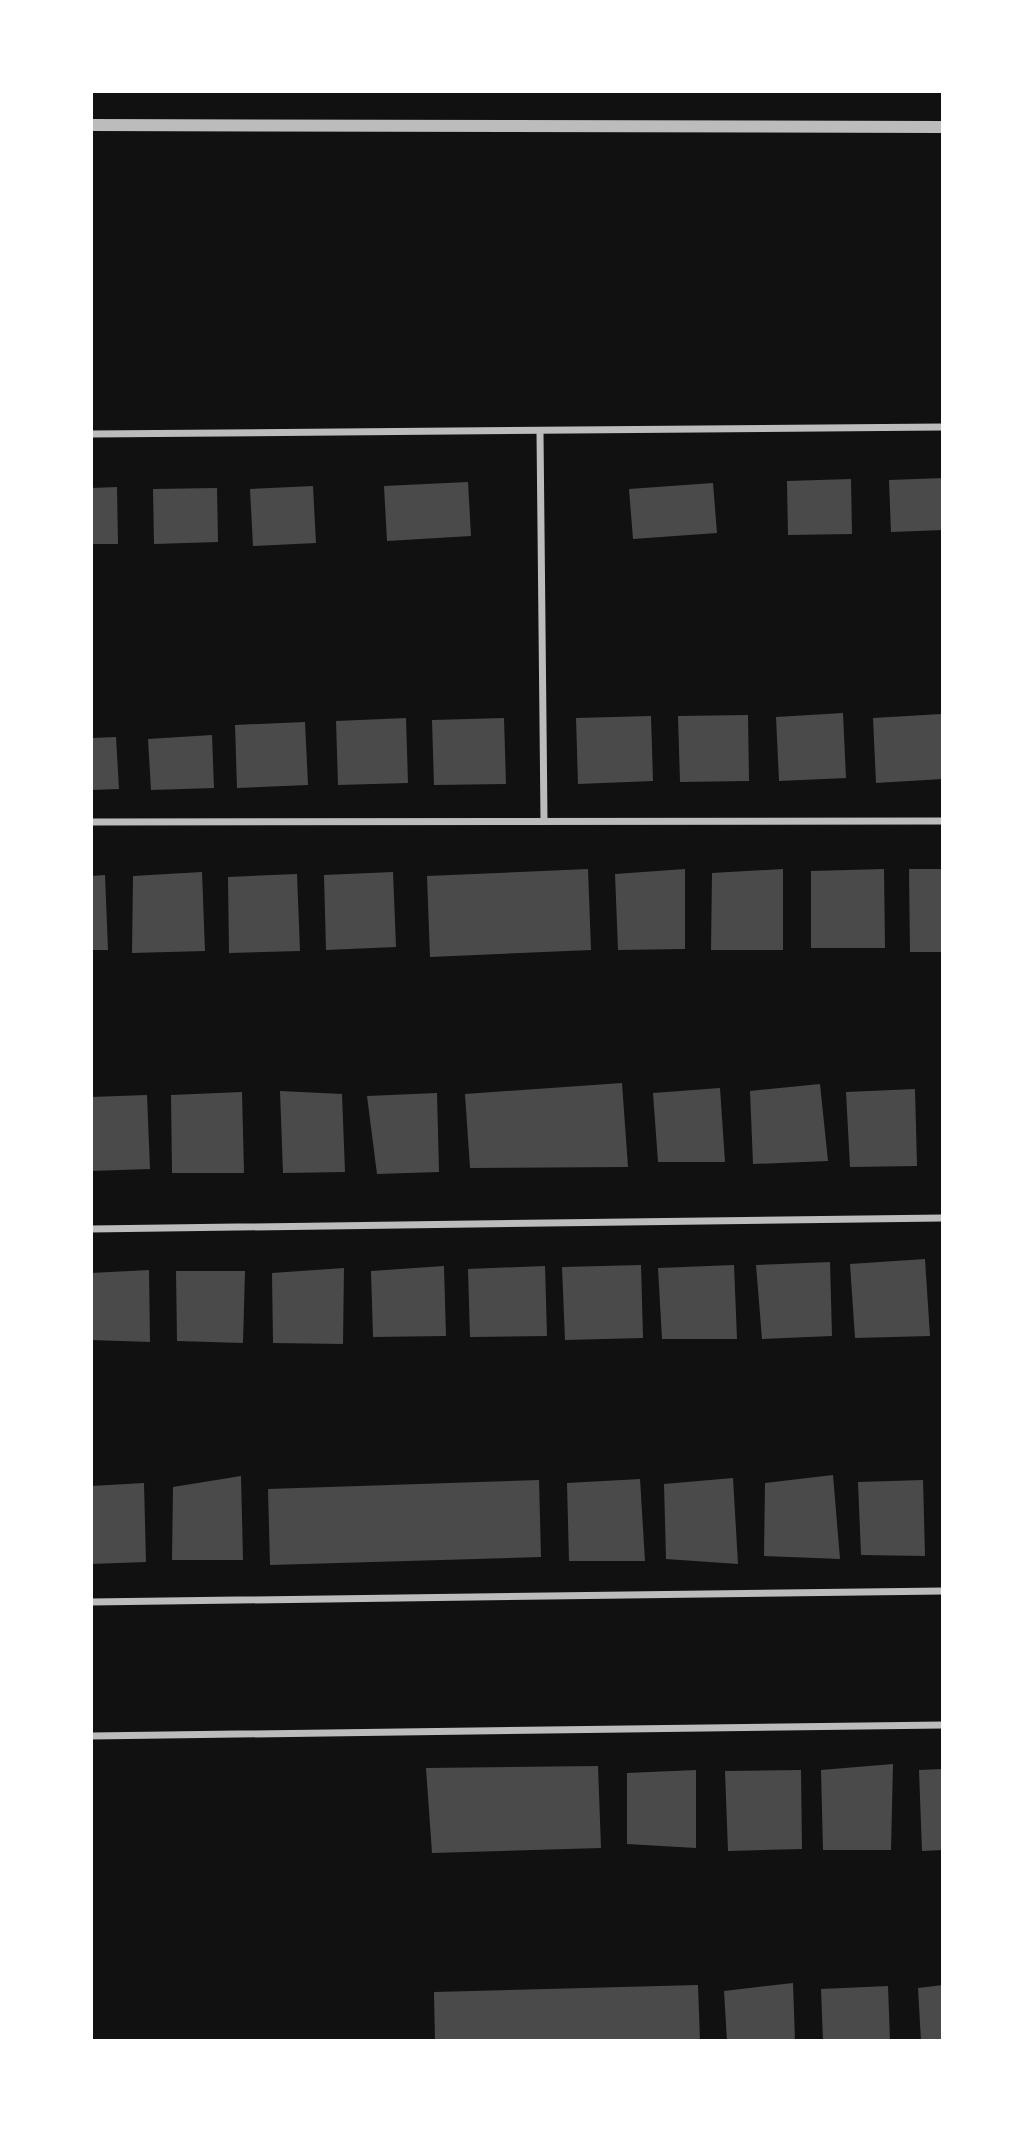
<svg xmlns="http://www.w3.org/2000/svg" width="1034" height="2132" viewBox="0 0 1034 2132" font-family="Lato,sans-serif">
<rect width="100%" height="100%" fill="#111"/>
<g fill="#4a4a4a">
<polygon points="943,478 943,530 891,532 889,480"/>
<polygon points="851,479 852,534 788,535 787,481"/>
<polygon points="468,482 471,536 387,541 384,486"/>
<polygon points="713,483 717,533 633,539 629,489"/>
<polygon points="313,486 316,543 253,546 250,489"/>
<polygon points="117,487 118,544 91,544 91,488"/>
<polygon points="217,488 218,542 154,544 153,489"/>
<polygon points="843,713 846,778 779,781 776,717"/>
<polygon points="941,714 943,779 876,783 873,718"/>
<polygon points="748,715 749,781 680,782 678,716"/>
<polygon points="651,716 653,781 578,784 576,718"/>
<polygon points="406,718 408,783 338,785 336,721"/>
<polygon points="504,718 506,784 434,785 432,720"/>
<polygon points="305,722 308,785 237,788 235,725"/>
<polygon points="212,735 214,788 151,790 148,739"/>
<polygon points="116,737 119,789 91,790 91,738"/>
<polygon points="588,869 591,950 430,957 427,876"/>
<polygon points="685,869 685,949 618,950 615,874"/>
<polygon points="783,869 783,950 711,950 712,873"/>
<polygon points="884,869 885,948 811,948 811,871"/>
<polygon points="909,869 943,869 943,952 910,952"/>
<polygon points="202,872 205,951 132,953 133,876"/>
<polygon points="393,872 396,947 326,950 324,875"/>
<polygon points="297,874 300,951 229,953 228,877"/>
<polygon points="105,875 108,950 91,950 91,876"/>
<polygon points="622,1083 628,1167 470,1168 465,1094"/>
<polygon points="820,1084 828,1161 753,1164 750,1091"/>
<polygon points="720,1088 725,1162 658,1162 653,1093"/>
<polygon points="915,1089 917,1166 850,1167 846,1092"/>
<polygon points="280,1091 342,1094 345,1172 283,1173"/>
<polygon points="242,1092 244,1173 172,1173 171,1095"/>
<polygon points="437,1093 439,1172 377,1174 367,1096"/>
<polygon points="147,1095 150,1169 91,1171 91,1097"/>
<polygon points="925,1259 930,1336 855,1338 850,1264"/>
<polygon points="830,1262 832,1336 762,1339 756,1265"/>
<polygon points="641,1265 643,1338 565,1340 562,1267"/>
<polygon points="734,1265 737,1339 662,1339 658,1268"/>
<polygon points="444,1266 446,1336 373,1337 371,1271"/>
<polygon points="545,1266 547,1336 470,1337 468,1269"/>
<polygon points="344,1268 343,1344 273,1343 272,1273"/>
<polygon points="149,1270 150,1342 91,1340 91,1273"/>
<polygon points="176,1271 245,1271 243,1343 177,1341"/>
<polygon points="833,1475 840,1559 764,1556 765,1483"/>
<polygon points="241,1476 243,1560 172,1560 173,1487"/>
<polygon points="733,1478 738,1564 666,1559 664,1484"/>
<polygon points="640,1479 645,1561 569,1561 567,1483"/>
<polygon points="539,1480 541,1557 270,1565 268,1489"/>
<polygon points="923,1480 925,1556 861,1555 858,1482"/>
<polygon points="144,1483 146,1562 91,1564 91,1486"/>
<polygon points="893,1764 891,1850 823,1850 821,1770"/>
<polygon points="598,1766 601,1848 432,1853 426,1768"/>
<polygon points="943,1769 943,1850 922,1851 919,1770"/>
<polygon points="696,1770 696,1848 627,1844 627,1773"/>
<polygon points="801,1770 802,1849 728,1851 725,1771"/>
<polygon points="793,1983 795,2041 727,2041 724,1991"/>
<polygon points="698,1985 700,2041 435,2041 434,1992"/>
<polygon points="943,1985 943,2041 921,2041 918,1988"/>
<polygon points="888,1986 890,2041 823,2041 821,1989"/>
</g>
<g fill="none" stroke-linecap="round" stroke-linejoin="round">
<g stroke="#bcbcbc" stroke-width="7">
<polyline points="540,432 544,820"/>
<polyline points="91,434 943,427"/>
<polyline points="91,822 943,821"/>
<polyline points="91,1229 943,1218"/>
<polyline points="91,1602 943,1591"/>
<polyline points="91,1736 943,1725"/>
</g>
<polyline stroke="#bcbcbc" stroke-width="12" points="91,125 943,127"/>
</g>
<rect width="1034" height="2132" fill="none" stroke="#ffffff" stroke-width="186"/>
</svg>
